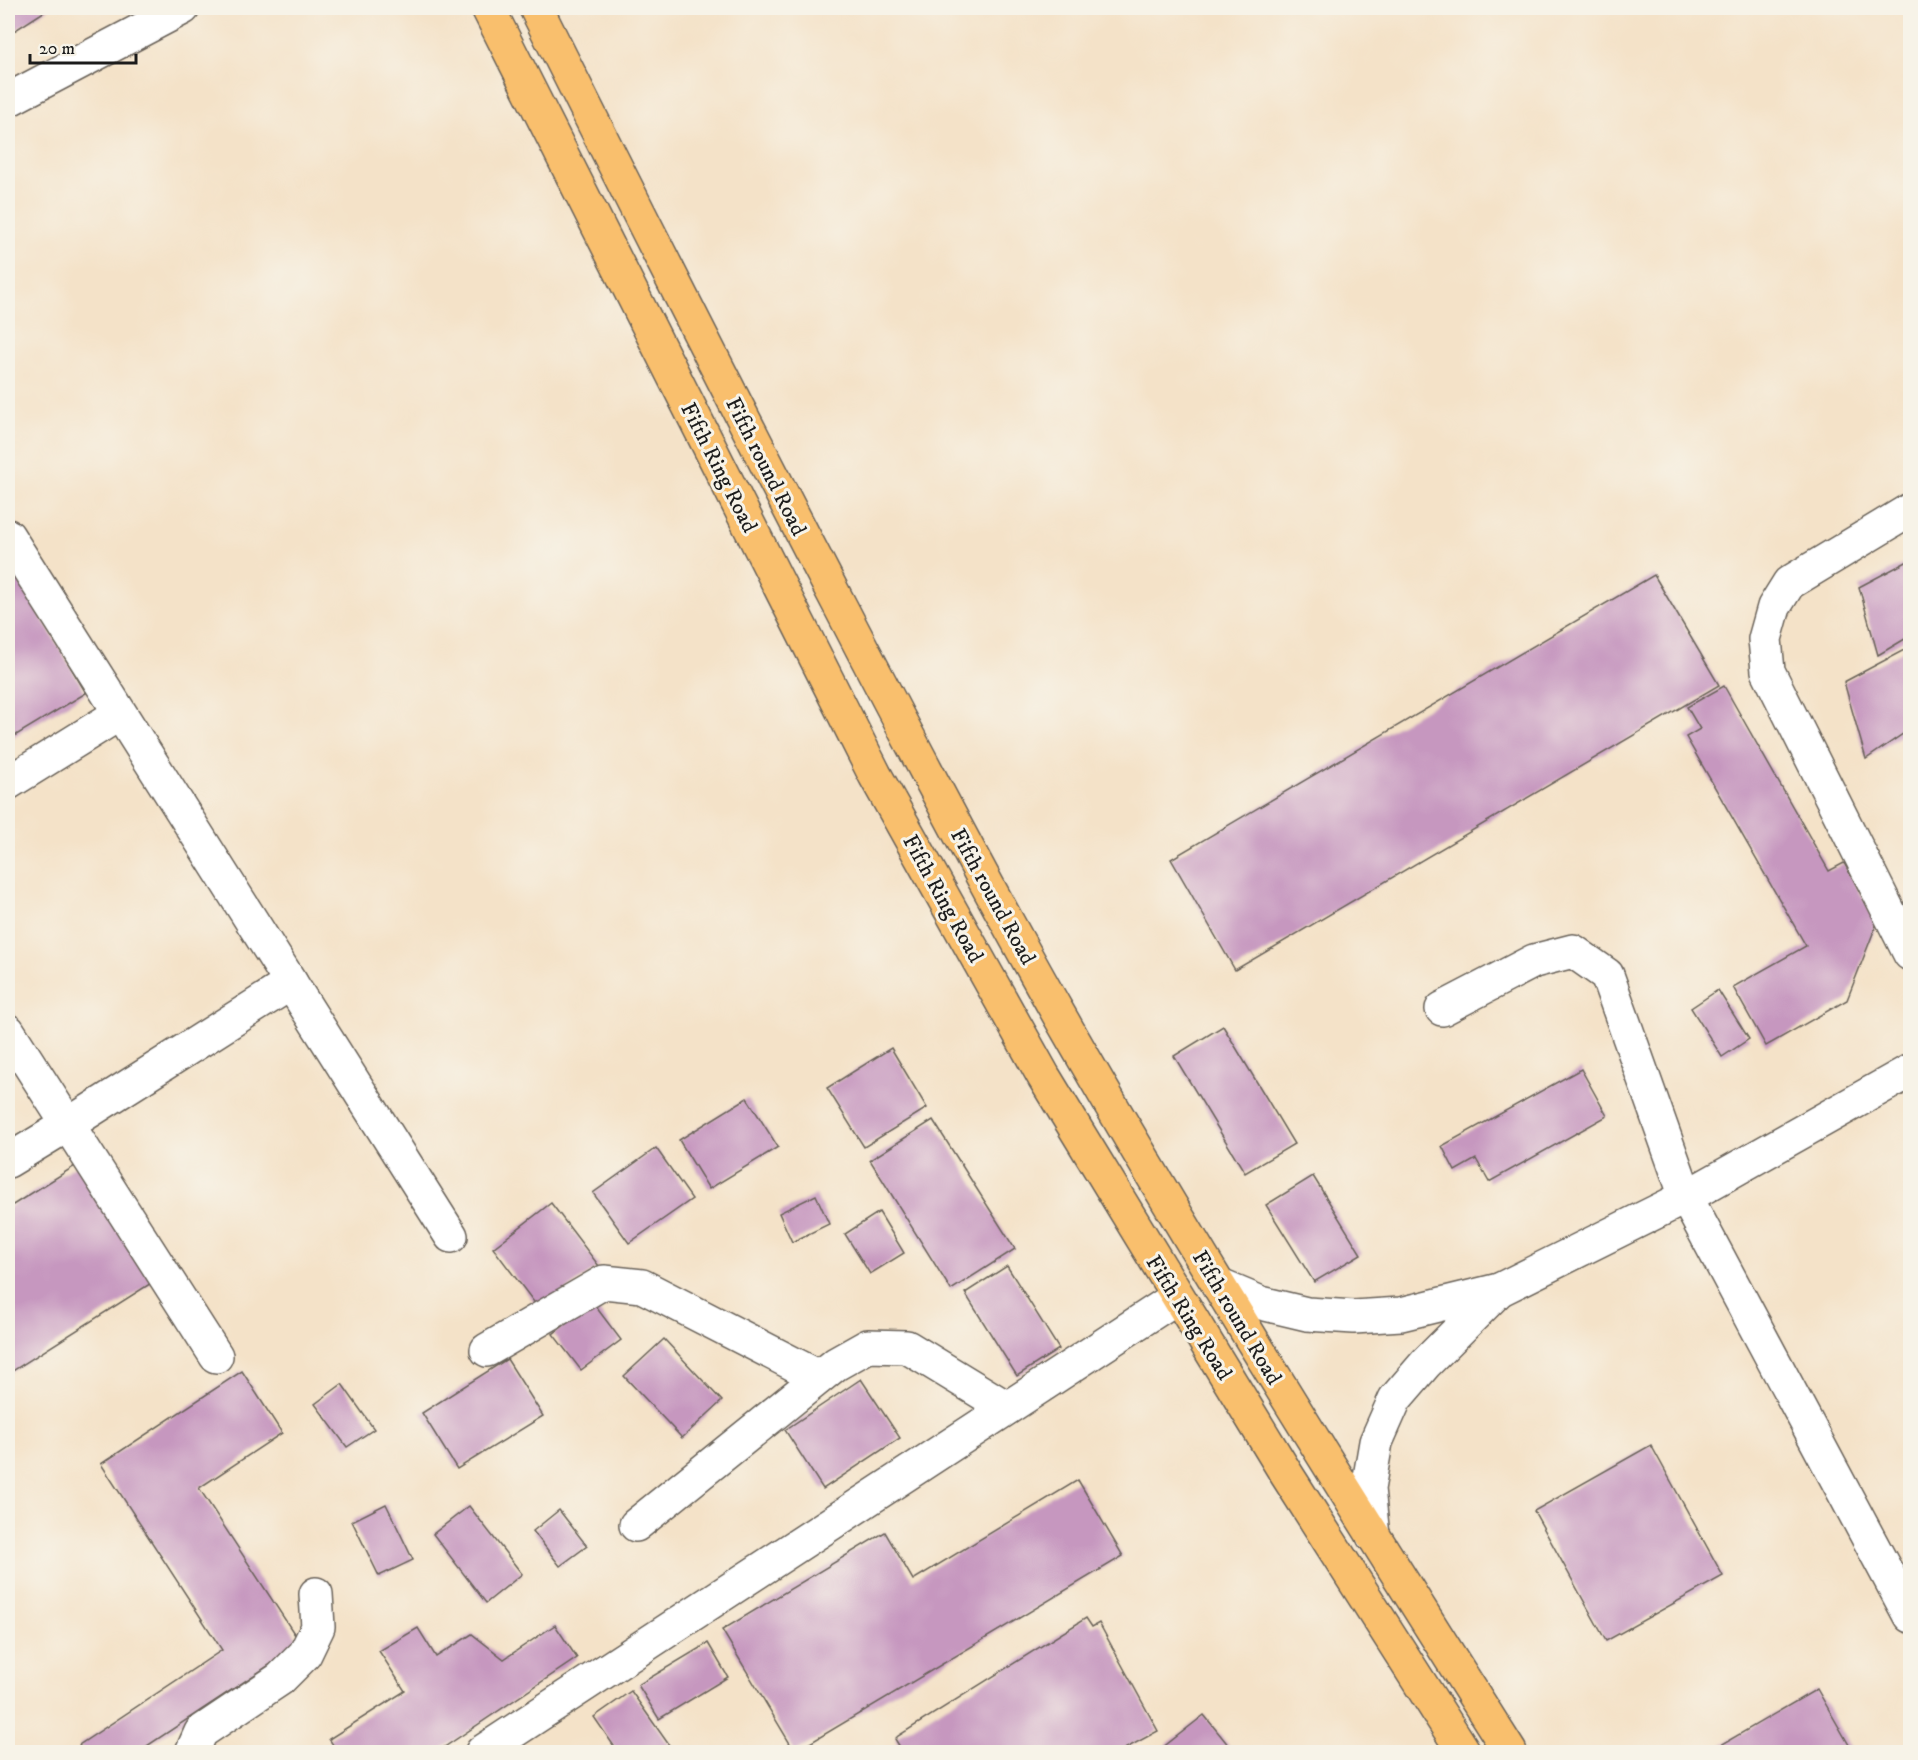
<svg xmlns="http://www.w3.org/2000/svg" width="1918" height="1760" viewBox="0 0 1918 1760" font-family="'IM FELL DW Pica',serif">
<rect width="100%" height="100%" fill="#f7f3e8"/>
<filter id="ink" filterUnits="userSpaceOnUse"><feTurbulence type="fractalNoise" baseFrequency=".0167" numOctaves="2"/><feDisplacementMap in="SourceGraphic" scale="12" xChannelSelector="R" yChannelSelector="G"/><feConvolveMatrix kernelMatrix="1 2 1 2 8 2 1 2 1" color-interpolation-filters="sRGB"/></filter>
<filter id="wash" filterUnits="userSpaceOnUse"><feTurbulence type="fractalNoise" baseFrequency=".008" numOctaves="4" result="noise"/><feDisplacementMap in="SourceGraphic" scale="24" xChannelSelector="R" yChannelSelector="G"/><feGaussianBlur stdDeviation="1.35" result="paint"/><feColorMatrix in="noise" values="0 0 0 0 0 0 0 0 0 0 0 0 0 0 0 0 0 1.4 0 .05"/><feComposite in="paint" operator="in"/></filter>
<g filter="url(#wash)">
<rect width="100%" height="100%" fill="#f4e2c8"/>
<g id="blocks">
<g fill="#c697bf">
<polygon points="8,8 50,8 8,35"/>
<polygon points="1910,560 1910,636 1878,655 1859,587"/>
<polygon points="8,561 86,693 8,740"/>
<polygon points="1654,575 1719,685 1235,970 1171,859"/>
<polygon points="1904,650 1910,664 1910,729 1866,759 1844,682"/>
<polygon points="1724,686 1829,871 1844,863 1877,923 1847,1000 1766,1046 1733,987 1806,946 1686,737 1700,729 1687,707"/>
<polygon points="1718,990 1749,1039 1722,1057 1691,1008"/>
<polygon points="1223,1026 1294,1144 1245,1173 1174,1056"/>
<polygon points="891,1048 927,1108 864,1147 827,1088"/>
<polygon points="1581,1069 1607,1116 1489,1182 1476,1159 1455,1171 1442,1146"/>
<polygon points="747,1098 778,1147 709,1189 679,1140"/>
<polygon points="933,1120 1015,1249 951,1290 870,1160"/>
<polygon points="656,1148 692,1199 629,1243 593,1193"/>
<polygon points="78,1164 153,1282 8,1374 8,1208"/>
<polygon points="1313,1176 1361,1254 1314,1282 1266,1205"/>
<polygon points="816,1195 829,1224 792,1242 779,1213"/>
<polygon points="551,1203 599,1266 540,1310 493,1248"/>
<polygon points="879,1212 904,1253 870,1274 845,1234"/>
<polygon points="1007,1266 1059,1349 1017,1376 965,1293"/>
<polygon points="593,1303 621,1340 581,1370 553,1334"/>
<polygon points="664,1339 722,1401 682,1438 624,1376"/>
<polygon points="507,1359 543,1416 457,1469 422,1413"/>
<polygon points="242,1371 282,1433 199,1488 301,1644 138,1752 84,1752 79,1745 222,1650 101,1464"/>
<polygon points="861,1379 900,1438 823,1489 785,1430"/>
<polygon points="342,1384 374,1429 347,1447 315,1404"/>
<polygon points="1651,1445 1723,1576 1606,1641 1534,1511"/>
<polygon points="1078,1480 1123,1556 795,1752 722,1630 885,1532 913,1580"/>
<polygon points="386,1504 413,1560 379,1576 352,1521"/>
<polygon points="469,1506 522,1574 486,1603 433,1534"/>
<polygon points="559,1510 587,1546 560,1566 533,1531"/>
<polygon points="1086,1618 1092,1627 1099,1623 1158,1731 1119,1752 903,1752 895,1739 898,1736"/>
<polygon points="555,1625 577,1658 437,1752 338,1752 329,1739 405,1691 379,1651 418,1628 436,1657 472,1634 504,1659"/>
<polygon points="708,1643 728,1677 659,1719 638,1685"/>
<polygon points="1817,1689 1853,1752 1709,1752"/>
<polygon points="631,1691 674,1752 618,1752 594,1717"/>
<polygon points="1204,1715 1234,1752 1157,1752"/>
</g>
</g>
</g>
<g filter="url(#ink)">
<use href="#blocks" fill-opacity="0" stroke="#686158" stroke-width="1.5"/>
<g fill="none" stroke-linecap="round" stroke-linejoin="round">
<g stroke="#686158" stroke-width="36">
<g id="minor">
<polyline points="8,100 183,8"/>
<polyline points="1910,510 1789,583 1774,607 1765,639 1768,671 1910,954"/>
<polyline points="8,536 451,1236"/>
<polyline points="8,783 119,714"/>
<polyline points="1442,1009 1534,961 1573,951 1607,975 1686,1197 1910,1616"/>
<polyline points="8,1031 216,1356"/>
<polyline points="8,1161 69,1124 291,983"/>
<polyline points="1218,1285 1261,1303 1307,1314 1354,1317 1401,1314 1499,1290 1686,1197 1910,1071"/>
<polyline points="487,1350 604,1282 642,1286 819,1377"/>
<polyline points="636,1525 836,1364 868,1346 907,1347 1007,1408"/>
<polyline points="1373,1536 1368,1489 1376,1442 1395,1399 1426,1363 1499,1290"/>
<polyline points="192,1752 201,1732 280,1679 305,1654 318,1627 316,1594"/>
<polyline points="482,1752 1177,1297"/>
</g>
</g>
<g stroke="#686158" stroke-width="36">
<g id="major">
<polyline points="488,8 875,775 1044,1077 1287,1475 1464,1752"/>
<path d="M536,8C636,208 737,409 841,608C912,745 983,881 1059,1015C1202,1265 1356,1509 1510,1752"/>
</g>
</g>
<use href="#minor" stroke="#fff" stroke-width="33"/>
<use href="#major" stroke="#f9bf6d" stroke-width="33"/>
</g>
</g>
<g text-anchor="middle" stroke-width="6" stroke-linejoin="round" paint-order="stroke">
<g font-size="22" fill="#1c1c1c" stroke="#f7f3e8">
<text transform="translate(767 466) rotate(63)" y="8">Fifth round Road</text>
<text transform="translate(720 467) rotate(63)" y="8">Fifth Ring Road</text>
<text transform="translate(994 896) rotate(61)" y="8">Fifth round Road</text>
<text transform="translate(944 898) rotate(61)" y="8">Fifth Ring Road</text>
<text transform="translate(1190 1317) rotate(58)" y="8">Fifth Ring Road</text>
<text transform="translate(1238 1317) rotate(59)" y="8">Fifth round Road</text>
</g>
</g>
<rect width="1918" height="1760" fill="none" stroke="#f7f3e8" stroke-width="30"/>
<path d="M30 54v9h106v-9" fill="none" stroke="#1c1c1c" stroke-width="3"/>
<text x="39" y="54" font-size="18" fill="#1c1c1c" stroke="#f7f3e8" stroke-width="4.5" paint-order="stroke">20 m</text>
</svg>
